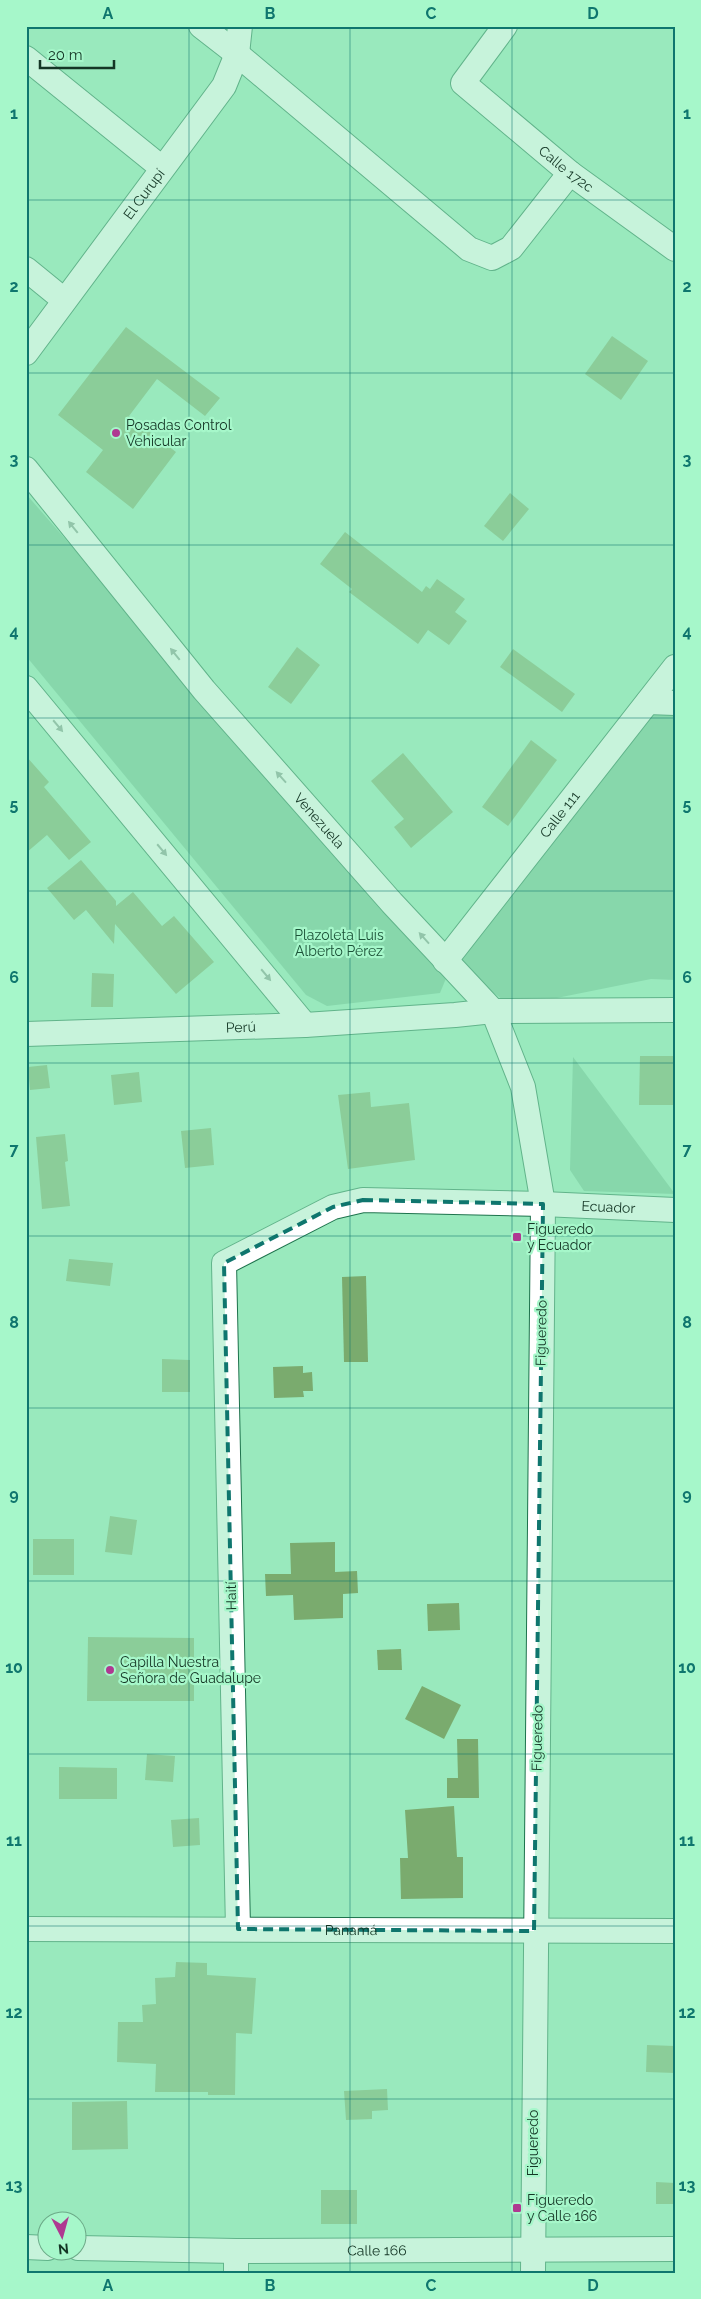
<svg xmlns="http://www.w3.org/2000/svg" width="701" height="2299" viewBox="0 0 701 2299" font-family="Raleway,sans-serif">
<rect width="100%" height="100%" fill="#99e9bd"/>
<g fill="#71c196">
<polygon points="26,494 447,976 440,993 327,1006 306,995 26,656"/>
<polygon points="675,654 675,980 651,979 512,1007 442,952"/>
<polygon points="573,1057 675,1194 584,1191 570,1170"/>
</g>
<g fill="#7aab6e">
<polygon points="126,327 220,398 205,416 157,379 129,416 176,452 133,509 86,472 103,450 58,415"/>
<polygon points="612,336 648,361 621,400 585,374"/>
<polygon points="510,493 529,509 503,541 484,526"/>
<polygon points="345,532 422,592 426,586 430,589 437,579 465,599 455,612 467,621 449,645 428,630 418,644 349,592 352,589 320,564"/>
<polygon points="297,647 320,665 291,704 268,687"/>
<polygon points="513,649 575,694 562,712 500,667"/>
<polygon points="531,740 557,760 508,826 482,807"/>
<polygon points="403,753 453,812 411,848 394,827 404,819 371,781"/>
<polygon points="26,756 49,782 44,787 91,842 69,860 47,835 26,853"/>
<polygon points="81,860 116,901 116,906 133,892 162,926 174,916 214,962 176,994 115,924 114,944 86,910 74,920 47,888"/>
<polygon points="92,973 114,974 113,1007 91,1007"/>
<polygon points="640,1056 675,1056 675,1105 639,1105"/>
<polygon points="47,1065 50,1088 30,1090 28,1067"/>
<polygon points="139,1072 142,1102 114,1105 111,1075"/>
<polygon points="370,1092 371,1107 409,1103 415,1160 348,1169 338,1095"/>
<polygon points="211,1128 214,1165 185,1168 181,1131"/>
<polygon points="65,1134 68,1161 65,1162 70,1206 42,1209 36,1137"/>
<polygon points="69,1259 113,1263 110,1286 66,1281"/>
<polygon points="366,1276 368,1362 344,1362 342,1277"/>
<polygon points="162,1359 190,1360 190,1392 162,1392"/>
<polygon points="303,1366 303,1373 312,1372 313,1391 303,1391 304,1397 274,1398 273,1367"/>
<polygon points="110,1516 137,1520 132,1555 105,1552"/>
<rect x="33" y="1539" width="41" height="36"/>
<polygon points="335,1542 335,1572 357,1571 358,1593 343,1594 343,1618 294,1620 293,1595 266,1596 265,1574 291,1574 290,1543"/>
<polygon points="459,1603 460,1630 428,1631 427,1604"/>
<polygon points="88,1637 194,1638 194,1701 87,1701"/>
<polygon points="401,1649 402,1670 378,1670 377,1650"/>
<polygon points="422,1686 461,1705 444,1739 405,1719"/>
<polygon points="457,1739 478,1739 479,1798 447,1798 447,1778 458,1778"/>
<polygon points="147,1754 175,1756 173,1782 145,1780"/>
<polygon points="59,1767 117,1768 117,1799 59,1799"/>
<polygon points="454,1806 457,1857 463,1857 463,1898 401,1899 400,1858 408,1858 405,1810"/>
<polygon points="199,1818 200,1845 173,1847 171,1820"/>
<polygon points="176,1962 207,1963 207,1975 256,1978 252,2034 236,2033 235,2095 208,2095 208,2092 155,2092 156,2064 117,2062 118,2022 143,2022 142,2005 156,2004 155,1978 175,1977"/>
<polygon points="647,2045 675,2046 675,2073 646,2072"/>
<polygon points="387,2089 388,2110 372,2111 372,2119 346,2120 344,2091"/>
<polygon points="127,2101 128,2149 72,2150 72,2102"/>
<polygon points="656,2182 675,2183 675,2204 656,2204"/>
<rect x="321" y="2190" width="36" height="34"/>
</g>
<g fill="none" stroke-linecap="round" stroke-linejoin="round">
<g stroke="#1e734d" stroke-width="26">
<g id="street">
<polyline points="201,26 237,54 469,249 492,258 511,248 570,173"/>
<path id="s1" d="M505,26L463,83L570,173L675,249"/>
<polyline points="26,58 162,168"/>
<polyline points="26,269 64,300"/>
<path id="s2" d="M26,353L224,86L237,54L240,26"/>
<path id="s3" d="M26,469L204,690L392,903L493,1011L523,1087L543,1204L533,2273"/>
<polyline points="26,688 305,1025"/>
<polyline points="648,702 675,703"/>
<path id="s4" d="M445,961L675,667"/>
<path id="s5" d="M26,1034L305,1025L455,1015L493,1011L675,1010"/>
<path id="s6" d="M26,1929L675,1931"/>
<path id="s7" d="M238,1929L224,1263L333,1207L363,1200L543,1204L675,1210"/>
<polyline points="26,2247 48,2248"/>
<path id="s8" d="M78,2248L236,2251L675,2249"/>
<polyline points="236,2273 236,2251"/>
</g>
</g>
<use href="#street" stroke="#fff" stroke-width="24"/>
</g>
<defs><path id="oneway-solid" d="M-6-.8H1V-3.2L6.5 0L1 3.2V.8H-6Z" transform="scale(1.25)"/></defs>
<g fill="#8a9a92">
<use href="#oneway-solid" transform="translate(73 527) rotate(-129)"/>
<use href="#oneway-solid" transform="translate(175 654) rotate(-129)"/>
<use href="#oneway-solid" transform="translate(58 726) rotate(50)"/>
<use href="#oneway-solid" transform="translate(281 777) rotate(-132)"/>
<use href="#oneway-solid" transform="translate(162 850) rotate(50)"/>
<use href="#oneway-solid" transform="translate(424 938) rotate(-132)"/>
<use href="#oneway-solid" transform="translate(266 975) rotate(50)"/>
</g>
<path d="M0 0H701V2299H0ZM363,1200L543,1204L534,1931L238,1929L224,1263L333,1207Z" fill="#99e9bd" fill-opacity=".55" fill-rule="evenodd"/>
<path fill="none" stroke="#0f766e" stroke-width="4" stroke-dasharray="10 6" stroke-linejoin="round" d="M363,1200L543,1204L534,1931L238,1929L224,1263L333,1207Z"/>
<path fill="none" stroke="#0f766e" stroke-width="1" stroke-opacity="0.55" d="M189,26V2273M350,26V2273M512,26V2273M26,200H675M26,373H675M26,545H675M26,718H675M26,891H675M26,1063H675M26,1236H675M26,1408H675M26,1581H675M26,1754H675M26,1926H675M26,2099H675"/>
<g fill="#af3991" stroke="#a6f7ca" stroke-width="2">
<circle cx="116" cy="433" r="5"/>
<rect x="512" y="1232" width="10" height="10" rx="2.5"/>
<circle cx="110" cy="1670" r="5"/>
<rect x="512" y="2203" width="10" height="10" rx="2.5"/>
</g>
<g text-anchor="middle" stroke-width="4.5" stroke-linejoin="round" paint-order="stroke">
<g font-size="14" fill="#143625" stroke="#a6f7ca">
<text dy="5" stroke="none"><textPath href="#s1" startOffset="205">Calle 172c</textPath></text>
<text dy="5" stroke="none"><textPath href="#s2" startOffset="198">El Curupí</textPath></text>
<text dy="5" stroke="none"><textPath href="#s4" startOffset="186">Calle 111</textPath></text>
<text dy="5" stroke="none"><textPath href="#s3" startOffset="458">Venezuela</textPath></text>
<text dy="5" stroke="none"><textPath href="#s5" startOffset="215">Perú</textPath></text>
<text dy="5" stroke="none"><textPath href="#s7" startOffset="1065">Ecuador</textPath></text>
<text transform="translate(541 1333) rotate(-89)" y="5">Figueredo</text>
<text transform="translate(231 1596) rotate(-91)" y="5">Haití</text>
<text transform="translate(537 1738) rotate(-89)" y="5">Figueredo</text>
<text dy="5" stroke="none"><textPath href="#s6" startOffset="325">Panamá</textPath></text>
<text transform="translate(533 2143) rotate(-90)" y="5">Figueredo</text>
<text dy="5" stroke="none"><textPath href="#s8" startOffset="299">Calle 166</textPath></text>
</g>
<g font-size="14" fill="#143625" stroke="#a6f7ca" text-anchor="start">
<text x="126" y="430">Posadas Control<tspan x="126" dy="16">Vehicular</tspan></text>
<text x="527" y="1234">Figueredo<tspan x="527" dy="16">y Ecuador</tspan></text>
<text x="120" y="1667">Capilla Nuestra<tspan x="120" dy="16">Señora de Guadalupe</tspan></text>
<text x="527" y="2205">Figueredo<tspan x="527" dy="16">y Calle 166</tspan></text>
</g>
<g font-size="14" fill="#1c5238" stroke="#a6f7ca">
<text x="339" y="940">Plazoleta Luis<tspan x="339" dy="16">Alberto Pérez</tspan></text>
</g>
</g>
<rect width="701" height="2299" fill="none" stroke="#a6f7ca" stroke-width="55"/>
<g transform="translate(62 2236) rotate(174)"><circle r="24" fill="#a6f7ca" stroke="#6caa88"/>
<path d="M0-4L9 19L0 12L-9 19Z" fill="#af3991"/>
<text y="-8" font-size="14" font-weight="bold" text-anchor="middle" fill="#143625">N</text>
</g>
<path d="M40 60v8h74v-8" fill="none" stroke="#143625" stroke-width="2.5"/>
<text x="48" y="60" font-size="15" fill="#143625" stroke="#a6f7ca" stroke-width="4" paint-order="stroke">20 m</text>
<rect x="28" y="28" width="646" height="2244" fill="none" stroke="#0f766e" stroke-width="2"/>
<g font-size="16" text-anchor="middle" font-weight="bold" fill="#0f766e">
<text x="108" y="19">A</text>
<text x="270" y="19">B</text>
<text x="431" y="19">C</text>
<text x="593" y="19">D</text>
<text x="14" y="119">1</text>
<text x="687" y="119">1</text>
<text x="14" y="292">2</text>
<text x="687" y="292">2</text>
<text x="14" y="465">3</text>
<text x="687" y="465">3</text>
<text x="14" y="637">4</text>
<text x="687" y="637">4</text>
<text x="14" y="810">5</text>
<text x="687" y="810">5</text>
<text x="14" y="983">6</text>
<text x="687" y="983">6</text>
<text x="14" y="1155">7</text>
<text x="687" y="1155">7</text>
<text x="14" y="1328">8</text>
<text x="687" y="1328">8</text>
<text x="14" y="1500">9</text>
<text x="687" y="1500">9</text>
<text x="14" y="1673">10</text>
<text x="687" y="1673">10</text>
<text x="14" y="1846">11</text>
<text x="687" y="1846">11</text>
<text x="14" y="2018">12</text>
<text x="687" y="2018">12</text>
<text x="14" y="2191">13</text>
<text x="687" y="2191">13</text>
<text x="108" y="2291">A</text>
<text x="270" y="2291">B</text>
<text x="431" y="2291">C</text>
<text x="593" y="2291">D</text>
</g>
</svg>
